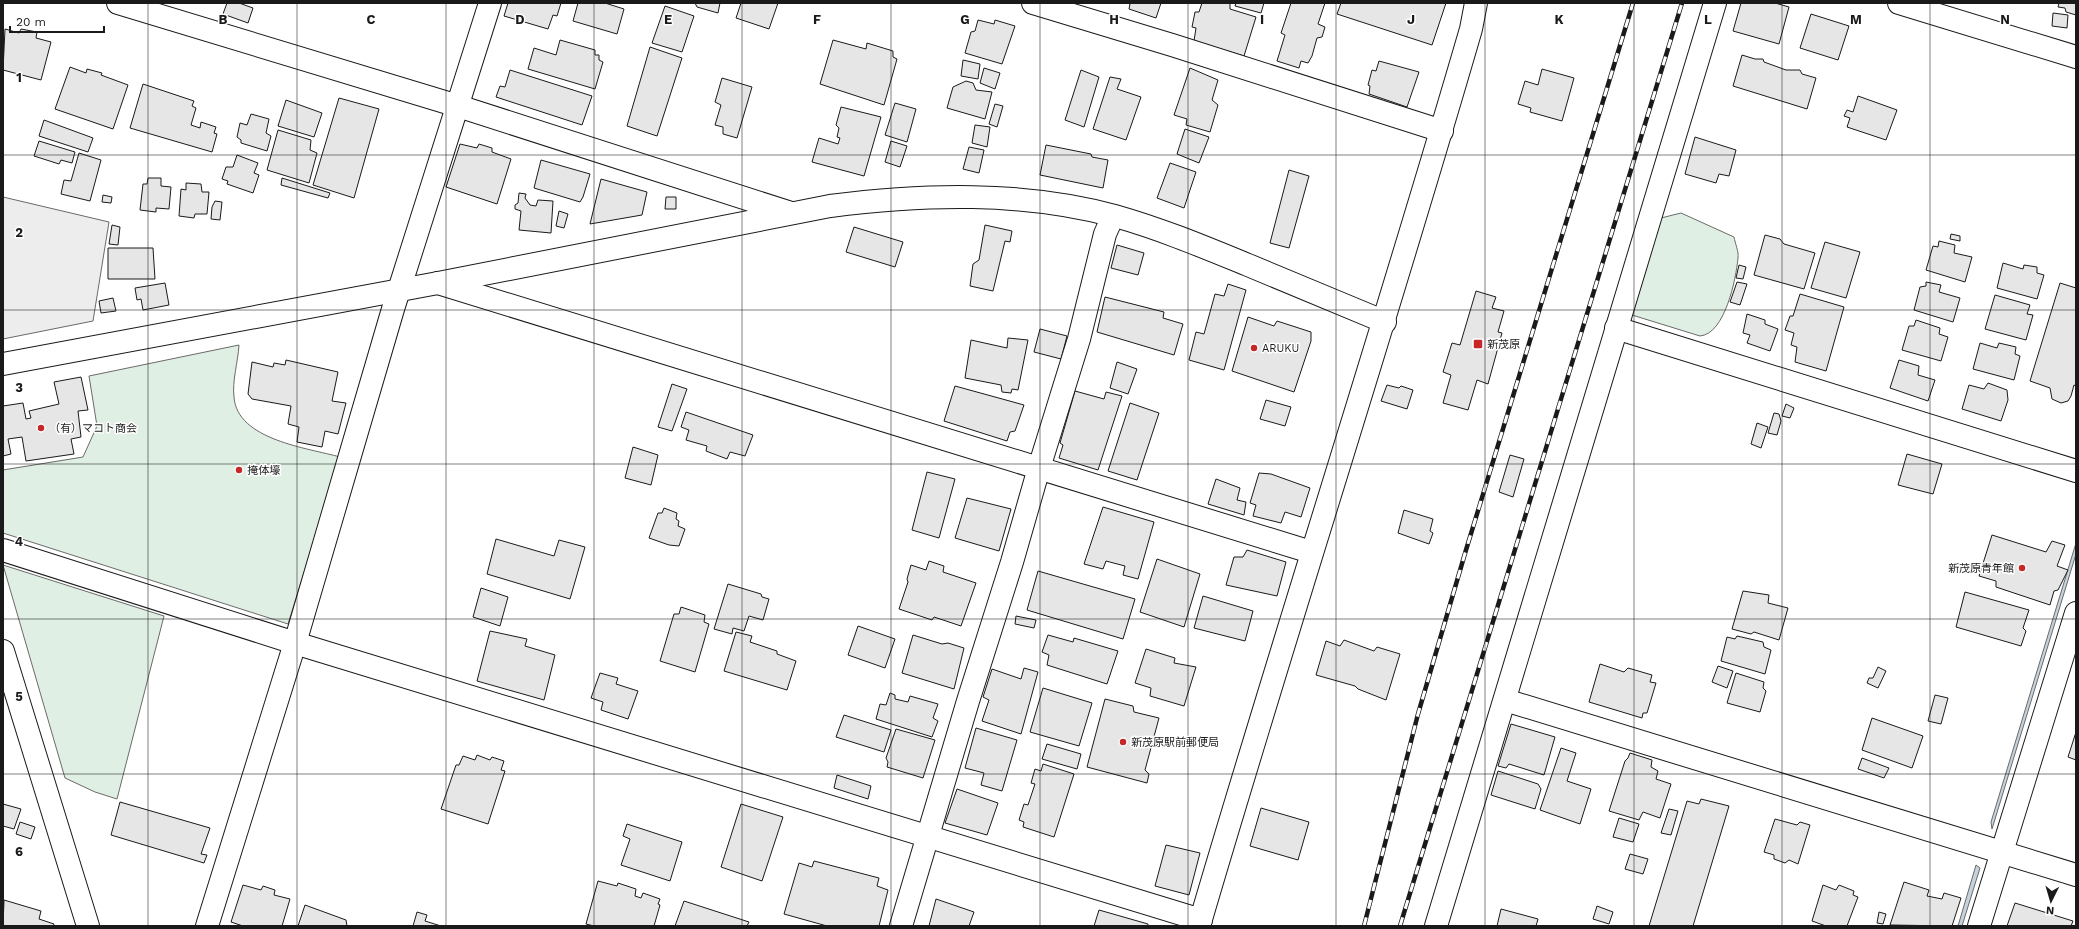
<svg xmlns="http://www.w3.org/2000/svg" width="2079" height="929" viewBox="0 0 2079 929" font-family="'Work Sans','Noto Sans JP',sans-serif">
<rect width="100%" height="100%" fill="#fff"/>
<g fill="#e0efe3" stroke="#6a6a6a">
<path d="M1681,213L1734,237C1735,243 1739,252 1738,258C1736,279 1725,334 1700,336L1632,315L1661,218Z"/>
<path d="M239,345C238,362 232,381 234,397C237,440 308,448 340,457L288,624L3,533V470L83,457L97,426L89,376Z"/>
<polygon points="3,565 164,616 117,799 95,792 65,778"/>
</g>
<polygon fill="#ededed" stroke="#6a6a6a" points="3,197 109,222 93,321 3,339"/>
<g fill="#c6d2dc" stroke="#6a6a6a">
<polygon points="2076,543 2076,554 1992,829 1991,822"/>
<polygon points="1976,865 1980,868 1962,926 1958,926"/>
</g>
<g fill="#e6e6e6" stroke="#1a1a1a">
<polygon points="227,3 239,3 253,8 248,23 223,14"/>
<polygon points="508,3 561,3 557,16 553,15 548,29 504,16"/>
<polygon points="578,3 605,3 624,9 617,34 573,21"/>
<polygon points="695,3 720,3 718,13 697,7"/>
<polygon points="741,3 778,3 769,29 736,18"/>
<polygon points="1127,3 1161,3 1156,18 1129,9 1130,4"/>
<polygon points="1202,3 1230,3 1230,9 1256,17 1244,56 1194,41 1196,28 1192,27 1195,12 1199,12"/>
<polygon points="1236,3 1264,3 1261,13 1235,6"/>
<polygon points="1291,3 1325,3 1318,24 1325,27 1322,37 1317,38 1312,56 1308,63 1301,61 1299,68 1277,61 1285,35 1281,33"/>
<polygon points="1341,3 1446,3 1432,45 1337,14"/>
<polygon points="1741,3 1775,3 1789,7 1779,44 1733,31"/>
<polygon points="2059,3 2076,3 2076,15 2066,12 2065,8 2058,7"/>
<polygon points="665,6 694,16 682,52 652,43"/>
<polygon points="2053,13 2068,15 2067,28 2052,26"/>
<polygon points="1811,14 1849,26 1838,60 1800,48"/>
<polygon points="978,20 994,24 995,20 1015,26 1002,64 965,53 971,32 975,31"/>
<polygon points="5,29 19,33 21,29 37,32 36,38 51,42 41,80 3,70"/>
<polygon points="560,40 595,50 595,55 599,55 599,60 603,62 595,89 528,69 534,48 556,55"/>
<polygon points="833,40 866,49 867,43 893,51 893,57 897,59 884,105 820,84"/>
<polygon points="650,47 682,58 657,136 627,126"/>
<polygon points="1742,55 1755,59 1763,59 1764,62 1786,70 1800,70 1802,74 1816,78 1807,109 1733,86"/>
<polygon points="963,60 980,64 978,79 961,76"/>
<polygon points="1379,61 1419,72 1407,107 1369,94 1370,86 1368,85 1372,70 1376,71"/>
<polygon points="70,67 86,73 87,69 102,73 101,75 128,85 113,129 55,109"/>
<polygon points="984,68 1000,73 995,89 980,83"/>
<polygon points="1190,68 1218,80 1212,100 1218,105 1210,132 1186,125 1187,119 1174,115"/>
<polygon points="1542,69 1574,78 1562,121 1530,112 1531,108 1518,104 1525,81 1538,85"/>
<polygon points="510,70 592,96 582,125 496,97 500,86 505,87"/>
<polygon points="1081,70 1099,77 1084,127 1065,120"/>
<polygon points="1110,77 1121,79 1117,89 1141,97 1126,140 1093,129"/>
<polygon points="722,78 752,87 737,138 723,134 723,127 715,125 721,105 715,102"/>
<polygon points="966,81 973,83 976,90 992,92 985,119 947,108 953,87"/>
<polygon points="143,84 194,101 192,106 196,108 191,125 200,128 201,122 216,127 214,133 217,134 212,152 130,128"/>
<polygon points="1858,96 1897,110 1886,140 1847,127 1850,118 1844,116 1847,110 1853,112"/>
<polygon points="339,98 379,109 354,198 313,185"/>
<polygon points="286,100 322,113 314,137 278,126"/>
<polygon points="895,103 916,109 907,142 885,135"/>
<polygon points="995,104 1003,106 997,127 989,124"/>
<polygon points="841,107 881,117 864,176 812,162 819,138 838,144 840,138 837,137 839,128 836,125"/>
<polygon points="251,114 269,119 266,133 271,136 267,151 241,143 241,140 237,137 240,123 247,125"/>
<polygon points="44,120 93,138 88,152 39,136"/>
<polygon points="975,125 990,127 987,147 972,143"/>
<polygon points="1185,129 1209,137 1199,163 1177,154"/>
<polygon points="278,130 311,140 310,150 317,153 309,183 267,170"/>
<polygon points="1695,137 1736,150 1729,176 1719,174 1716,183 1685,174"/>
<polygon points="39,141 75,152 72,163 61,160 59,164 34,156"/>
<polygon points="891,141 907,146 900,167 885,162"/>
<polygon points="460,144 477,148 479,144 492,148 492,152 511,159 497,204 446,187"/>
<polygon points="1046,145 1091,154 1092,157 1108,160 1103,188 1040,175"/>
<polygon points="969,147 984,150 979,173 963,169"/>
<polygon points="79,153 101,160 90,201 61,194 64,180 71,181"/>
<polygon points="237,155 258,163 254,173 259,175 253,193 227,184 228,181 222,179 226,167 233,167"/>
<polygon points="541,160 590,174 583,197 580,202 534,188"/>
<polygon points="1170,163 1196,172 1184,208 1157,198"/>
<polygon points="1289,170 1309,176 1289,248 1270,243"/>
<polygon points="148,178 161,178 161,186 171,187 169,209 156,208 156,212 140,210 143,184 147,184"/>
<polygon points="282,178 330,193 328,198 281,185"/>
<polygon points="601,179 647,192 642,215 590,224"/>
<polygon points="186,183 201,184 202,192 209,192 207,214 195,214 194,218 179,216 181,189 186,190"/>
<polygon points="519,193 526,194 525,198 530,205 536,206 538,200 553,201 551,233 519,230 521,211 515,209 515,205 518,203"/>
<polygon points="103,195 112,197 111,203 102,202"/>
<polygon points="666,197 676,197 676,209 665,209"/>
<polygon points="215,201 222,202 220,220 211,219 212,207"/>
<polygon points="559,211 568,214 564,228 556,226"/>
<polygon points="112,225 120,227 118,245 109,244"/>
<polygon points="985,225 1012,231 1010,242 1005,241 993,291 970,286 973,264 979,260"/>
<polygon points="854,227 903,242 895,267 846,252"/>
<polygon points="1951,234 1960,236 1960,241 1950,239"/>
<polygon points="1765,235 1780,239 1784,244 1815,253 1804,289 1754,275"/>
<polygon points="1939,241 1955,245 1954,253 1972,257 1965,282 1926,270 1933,246 1938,247"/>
<polygon points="1825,242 1860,252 1846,298 1811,288"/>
<polygon points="1117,245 1144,253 1138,275 1111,268"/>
<polygon points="108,248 153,248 155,279 108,279"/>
<polygon points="2003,263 2023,269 2024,265 2037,267 2037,273 2044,275 2037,299 1997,288"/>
<polygon points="1739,265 1746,267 1743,279 1736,278"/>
<polygon points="1737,282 1747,284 1740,305 1730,302"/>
<polygon points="1926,282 1941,285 1939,292 1960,298 1953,322 1914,310 1920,287 1926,286"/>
<polygon points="165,283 169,305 143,310 141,299 137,300 135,288"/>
<polygon points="2060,283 2076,288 2076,386 2074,385 2071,396 2068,401 2061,403 2052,399 2050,388 2030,381"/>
<polygon points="1228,284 1246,290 1224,370 1189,360 1196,332 1204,334 1215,294 1224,296"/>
<polygon points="1476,291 1496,297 1492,308 1504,311 1498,332 1502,333 1488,384 1477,380 1468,410 1443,403 1451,375 1443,372 1452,343 1460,345"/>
<polygon points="1800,294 1844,307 1826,371 1795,362 1797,347 1791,345 1794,333 1785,330 1790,316 1793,316"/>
<polygon points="1995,295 2030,305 2027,314 2033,315 2026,340 1985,329"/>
<polygon points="1105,297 1164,312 1163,318 1183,324 1174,355 1097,332"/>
<polygon points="113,298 116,311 101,313 99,301"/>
<polygon points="1747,314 1765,320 1765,324 1778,329 1770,351 1747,343 1750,335 1743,333"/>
<polygon points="1248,317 1274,326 1277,321 1311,332 1311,341 1294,392 1232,371"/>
<polygon points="1916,320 1940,328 1939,334 1948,337 1941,361 1902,350 1909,326 1914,326"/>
<polygon points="1040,329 1067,336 1061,359 1034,352"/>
<polygon points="1008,338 1028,340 1018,390 1012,389 1011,393 1002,392 1001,385 965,378 971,340 1007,348"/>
<polygon points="1980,343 1997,348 1999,343 2016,347 2015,354 2020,356 2014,380 1973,369"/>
<polygon points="286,360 338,372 332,401 346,403 338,434 325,431 322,447 297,442 299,427 288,424 291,406 252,399 248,394 252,362 273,367 274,363 285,365"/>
<polygon points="1899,360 1919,366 1918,375 1935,380 1928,401 1890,388"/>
<polygon points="1117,362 1137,369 1128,394 1110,388"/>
<polygon points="81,377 88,410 78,411 81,437 71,439 74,454 26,461 22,437 8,439 11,454 3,456 3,406 23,403 26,419 31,418 29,411 59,404 54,382"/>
<polygon points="1988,383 2007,390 2008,400 2001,421 1962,409 1969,385 1984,389"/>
<polygon points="672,384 687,389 672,431 658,427"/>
<polygon points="1387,385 1399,388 1401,386 1413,390 1407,409 1381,401"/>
<polygon points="955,386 1024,405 1015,431 1010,432 1007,441 944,421"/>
<polygon points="1075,391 1104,399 1106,392 1122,396 1098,470 1059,458 1063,445 1060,443"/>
<polygon points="1266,400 1291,407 1285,426 1260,419"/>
<polygon points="1130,403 1159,413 1137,480 1108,471"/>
<polygon points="1786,404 1794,408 1790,418 1782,416"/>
<polygon points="686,412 753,435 745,456 730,452 727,459 706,451 707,446 686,440 689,430 681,427"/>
<polygon points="1774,413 1779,414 1781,421 1777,435 1768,433"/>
<polygon points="1757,423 1768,427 1761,448 1751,444"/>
<polygon points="633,447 658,455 651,485 625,478"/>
<polygon points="1907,454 1942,464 1933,494 1898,485"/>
<polygon points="1510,455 1524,459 1513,497 1499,492"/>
<polygon points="927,472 955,479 939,538 912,530"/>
<polygon points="1259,473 1271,474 1310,488 1301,517 1285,512 1281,523 1253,516 1256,505 1250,503"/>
<polygon points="1216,479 1240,488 1237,500 1246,502 1244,515 1208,504"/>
<polygon points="967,498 1011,509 999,551 955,538"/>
<polygon points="1103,507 1154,522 1138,579 1123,575 1125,566 1106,561 1103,569 1084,564"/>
<polygon points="664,508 677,513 676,519 679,521 678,526 685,529 679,546 669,545 649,538 658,513 662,513"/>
<polygon points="1404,510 1433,519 1430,531 1433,533 1429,544 1398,533"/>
<polygon points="1992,535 2046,552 2052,541 2065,545 2057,566 2068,570 2058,590 2054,591 2050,605 1996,587 1996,581 1979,576"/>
<polygon points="496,539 554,556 559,540 585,547 570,599 487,574"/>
<polygon points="1247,550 1286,562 1277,596 1226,585 1234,557 1243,557"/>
<polygon points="1157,559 1200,574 1184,627 1140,612"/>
<polygon points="929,561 944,566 943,572 976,583 961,626 934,617 932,620 899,609 908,582 907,579 911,565 926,570"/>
<polygon points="1038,571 1135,599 1123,639 1027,610"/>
<polygon points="728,584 761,594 762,597 769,599 763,620 749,616 744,631 733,628 732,634 714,629"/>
<polygon points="481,588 508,597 500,626 473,617"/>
<polygon points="1743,591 1769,595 1768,603 1788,608 1779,640 1754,632 1751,634 1732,629"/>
<polygon points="1965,592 2029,610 2023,628 2026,631 2021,646 1956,627"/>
<polygon points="1203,596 1253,611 1245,641 1194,628"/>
<polygon points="681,607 705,615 704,622 709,624 695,672 660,661 674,614 679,614"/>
<polygon points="1016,616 1036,620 1034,628 1015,624"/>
<polygon points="858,626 895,639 885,668 848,655"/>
<polygon points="490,631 527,639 525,646 555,655 544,700 477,681"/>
<polygon points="736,632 752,636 750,642 777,651 777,654 796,661 787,690 724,671"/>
<polygon points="913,635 942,644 948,643 964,648 954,689 902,673"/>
<polygon points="1048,635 1073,642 1074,638 1118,651 1107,684 1047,665 1049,655 1042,652"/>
<polygon points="1737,636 1763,642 1764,647 1771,650 1765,674 1721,661 1727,637 1735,639"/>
<polygon points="1344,640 1374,651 1377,647 1400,654 1386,700 1358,689 1355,686 1316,675 1326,641 1340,646"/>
<polygon points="1146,649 1175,658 1174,663 1196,667 1184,706 1150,696 1151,688 1135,683"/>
<polygon points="1600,664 1624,672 1628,668 1652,675 1650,682 1656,683 1647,713 1643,713 1642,718 1589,702"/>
<polygon points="1718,666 1733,671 1727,688 1712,682"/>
<polygon points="1878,667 1886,671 1878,688 1867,683 1869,678 1873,678"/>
<polygon points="1024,668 1038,672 1021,734 982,721 989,700 983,697 992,669 1021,679"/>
<polygon points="600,673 618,678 616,684 638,691 628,719 601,710 603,702 591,698"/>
<polygon points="1736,673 1764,682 1763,688 1766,691 1760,712 1727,703"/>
<polygon points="1043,688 1092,703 1079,746 1030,732"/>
<polygon points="890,693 895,695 895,699 908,702 910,696 938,704 933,718 938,721 932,737 876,719 880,704 886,705"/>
<polygon points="1935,695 1948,698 1941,724 1928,721"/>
<polygon points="1105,699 1133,706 1134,712 1159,718 1145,770 1149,774 1147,783 1087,767"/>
<polygon points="844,715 891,730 884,752 836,737"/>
<polygon points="1872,718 1923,736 1912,768 1862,750"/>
<polygon points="1511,724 1555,737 1544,775 1509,764 1506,768 1498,766"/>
<polygon points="976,728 1017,740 1002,791 981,785 984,773 965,768"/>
<polygon points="896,729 935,740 923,778 887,767 888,762 886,758"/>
<polygon points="2076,732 2076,760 2068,757"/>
<polygon points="1047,744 1081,754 1077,769 1042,759"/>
<polygon points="1561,748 1576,753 1567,781 1591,789 1580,824 1540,810"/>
<polygon points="1630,753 1652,760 1651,767 1658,771 1656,779 1671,784 1660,818 1643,812 1639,820 1609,811 1625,761 1628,758"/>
<polygon points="477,755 490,760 492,757 504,761 501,770 505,771 488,824 441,809 456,765 459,765 463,756 475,760"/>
<polygon points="1862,758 1889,768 1884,778 1858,769"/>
<polygon points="1043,764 1074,774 1054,837 1023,827 1024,822 1019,820 1024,804 1028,805 1035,784 1031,783 1035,769 1041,771"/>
<polygon points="1498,771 1538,784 1541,789 1535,809 1491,795"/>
<polygon points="837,775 871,786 868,799 834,788"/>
<polygon points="957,789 998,803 987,835 945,823"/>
<polygon points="1701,799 1729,806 1693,926 1649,926 1687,801 1699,804"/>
<polygon points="120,802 210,828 201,854 207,855 204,863 111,835"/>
<polygon points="3,804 21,809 14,829 3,826"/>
<polygon points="741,804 783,817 762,881 721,867"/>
<polygon points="1261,808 1309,822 1298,860 1250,846"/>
<polygon points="1669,809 1678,811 1671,835 1661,833"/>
<polygon points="1619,818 1639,824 1633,842 1613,837"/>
<polygon points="1775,819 1797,825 1800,822 1810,825 1798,864 1789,860 1785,863 1774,859 1774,855 1764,852"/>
<polygon points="20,822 35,827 31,839 16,834"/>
<polygon points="627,824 682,842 670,881 621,865 630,839 623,836"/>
<polygon points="1166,845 1200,853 1189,895 1155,886"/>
<polygon points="1630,854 1648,859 1643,874 1625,869"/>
<polygon points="814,861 879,878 877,886 888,890 879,926 827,926 784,914 799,863 812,867"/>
<polygon points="598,881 617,886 618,883 636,889 635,896 641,898 643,893 660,899 658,904 660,905 654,926 594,926 586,924"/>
<polygon points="1904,882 1929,890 1927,896 1942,899 1944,893 1961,898 1952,926 1890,925"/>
<polygon points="243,885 261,890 263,886 275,890 274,895 290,899 282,926 243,926 231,922"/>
<polygon points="1823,885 1836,890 1839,885 1854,891 1853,895 1858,897 1847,926 1826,926 1812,921"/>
<polygon points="936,899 974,912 969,926 929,926"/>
<polygon points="4,900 41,911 39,919 54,924 53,926 3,926"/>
<polygon points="684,901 749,922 747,926 675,926"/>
<polygon points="2015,903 2073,921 2071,926 2007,926"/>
<polygon points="305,905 346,920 347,926 298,926"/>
<polygon points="1597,906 1613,912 1609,924 1593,919"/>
<polygon points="1501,909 1538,919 1536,926 1497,926"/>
<polygon points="1099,910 1148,924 1148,926 1094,926"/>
<polygon points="417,912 427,915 425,921 441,926 413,926"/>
<polygon points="1879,912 1886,914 1883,924 1877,923"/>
</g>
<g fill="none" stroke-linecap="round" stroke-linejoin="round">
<g stroke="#1a1a1a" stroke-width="24">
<g id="minor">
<polyline points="118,3 458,106 791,213"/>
<polyline points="1033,3 1172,45 1442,131"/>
<polyline points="438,283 1311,552"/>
<polyline points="3,550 295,643 1201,920"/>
<polyline points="1505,700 2076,875"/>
<polyline points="207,926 295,643 393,309 490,3"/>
<polyline points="901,926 968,701 1012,562 1039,468 1079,339 1105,234 1113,216"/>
<polyline points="1436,926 1715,3"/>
<polyline points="1979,926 2076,613"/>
</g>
</g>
<g stroke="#1a1a1a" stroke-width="24">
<g id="tertiary">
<polyline points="1899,3 2076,57"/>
<polyline points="1616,328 2076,471"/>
<path d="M3,364L438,283L830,206C924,194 1022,191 1115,216C1161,229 1204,247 1248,265C1293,284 1339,303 1385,322"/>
<polyline points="3,651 88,926"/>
<path d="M1199,926C1287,626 1384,329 1471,29L1476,3"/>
</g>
</g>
<use href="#minor" stroke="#fff" stroke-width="22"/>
<use href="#tertiary" stroke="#fff" stroke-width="22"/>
<g stroke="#1a1a1a" stroke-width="4.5">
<g id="rail">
<polyline points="1364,926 1418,714 1466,550 1633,3"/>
<polyline points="1400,926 1682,3"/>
</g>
</g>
<use href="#rail" stroke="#fff" stroke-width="3" stroke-dasharray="9" stroke-linecap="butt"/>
</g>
<path fill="none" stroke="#1a1a1a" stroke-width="1" stroke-opacity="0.55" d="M148,3V926M297,3V926M446,3V926M594,3V926M742,3V926M891,3V926M1040,3V926M1188,3V926M1336,3V926M1485,3V926M1634,3V926M1782,3V926M1930,3V926M3,155H2076M3,310H2076M3,464H2076M3,619H2076M3,774H2076"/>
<g fill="#c62828" stroke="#fff" stroke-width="1.5">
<rect x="1473" y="339" width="10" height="10" rx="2"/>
<circle cx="1254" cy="348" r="4"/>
<circle cx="41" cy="428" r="4"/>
<circle cx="239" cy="470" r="4"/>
<circle cx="2022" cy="568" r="4"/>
<circle cx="1123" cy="742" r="4"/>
</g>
<g text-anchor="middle" stroke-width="3" stroke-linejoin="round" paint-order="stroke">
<g font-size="11" fill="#1a1a1a" stroke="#fff" text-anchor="start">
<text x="1487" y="348">新茂原</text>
<text x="1262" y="352">ARUKU</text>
<text x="49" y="432">（有）マコト商会</text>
<text x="247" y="474">掩体壕</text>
<text x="2014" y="572" text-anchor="end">新茂原青年館</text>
<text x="1131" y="746">新茂原駅前郵便局</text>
</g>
</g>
<g font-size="13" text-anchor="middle" font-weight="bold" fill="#1a1a1a" stroke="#fff" stroke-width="3" stroke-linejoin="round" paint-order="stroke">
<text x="223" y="24">B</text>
<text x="371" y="24">C</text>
<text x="520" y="24">D</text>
<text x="668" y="24">E</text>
<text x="817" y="24">F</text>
<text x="965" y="24">G</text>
<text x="1114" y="24">H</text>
<text x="1262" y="24">I</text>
<text x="1411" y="24">J</text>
<text x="1559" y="24">K</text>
<text x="1708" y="24">L</text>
<text x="1856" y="24">M</text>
<text x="2005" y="24">N</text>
<text x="19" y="82">1</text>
<text x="19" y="237">2</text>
<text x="19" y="392">3</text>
<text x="19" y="546">4</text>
<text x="19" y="701">5</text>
<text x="19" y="856">6</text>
</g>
<rect width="2079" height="929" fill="none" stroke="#1a1a1a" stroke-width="8"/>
<g transform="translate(2051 901) rotate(185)" stroke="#ffffff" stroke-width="3" paint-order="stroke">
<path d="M0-3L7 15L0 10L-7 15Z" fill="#1a1a1a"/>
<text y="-6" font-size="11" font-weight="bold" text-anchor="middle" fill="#1a1a1a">N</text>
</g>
<path d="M10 26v6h94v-6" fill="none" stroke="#1a1a1a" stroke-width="2"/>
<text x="16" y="26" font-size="12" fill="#1a1a1a" stroke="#ffffff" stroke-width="3" paint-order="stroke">20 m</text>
</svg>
